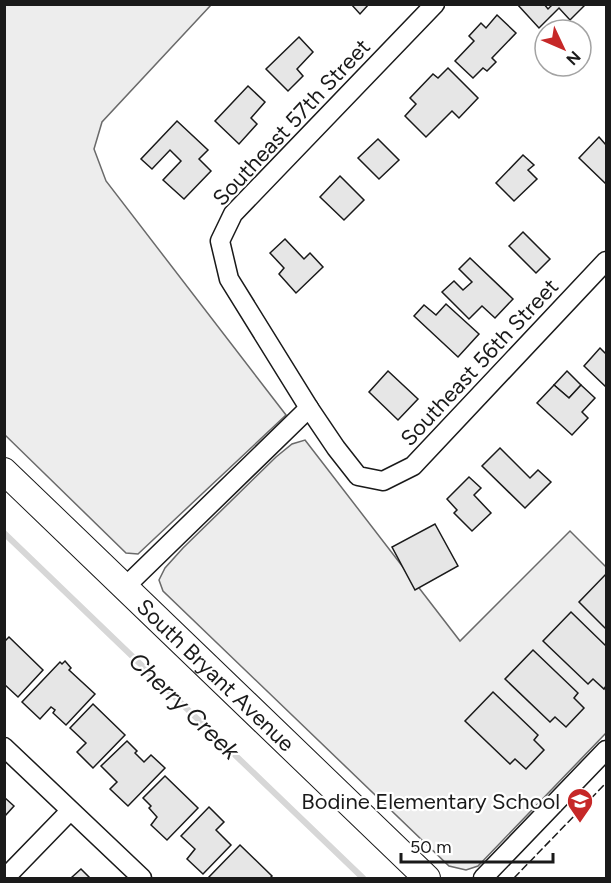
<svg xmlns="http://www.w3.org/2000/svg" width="611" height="883" viewBox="0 0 611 883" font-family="Figtree,sans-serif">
<rect width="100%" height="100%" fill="#fff"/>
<g fill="#ededed" stroke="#6a6a6a" stroke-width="1.5">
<polygon points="4,5 211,5 102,122 94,149 106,181 286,415 138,554 126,553 5,435"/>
<polygon points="305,440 460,641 570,531 606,567 606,733 478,866 466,870 449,866 163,591 159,580 165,568 183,548 276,457 292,444"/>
</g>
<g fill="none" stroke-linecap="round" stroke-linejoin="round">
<polyline stroke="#d7d7d7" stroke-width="6" points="4,533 363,878"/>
</g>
<g fill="#e6e6e6" stroke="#1a1a1a" stroke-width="1.5">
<polygon points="351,4 369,4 360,14"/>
<polygon points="517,4 544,4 548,9 553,4 585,5 570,20 559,8 539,28"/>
<polygon points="497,15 516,33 492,58 496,62 487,71 483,68 473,78 455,61 474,41 469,36 481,23 486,28"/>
<polygon points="299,37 313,52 297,69 303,76 288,91 266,69"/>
<polygon points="448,68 478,98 459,118 452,111 426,137 405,116 416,104 410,98 433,74 438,78"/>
<polygon points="248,86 265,102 251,118 257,124 239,144 215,121"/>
<polygon points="177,121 208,150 199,159 211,171 184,199 163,180 181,161 170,150 152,169 141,159"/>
<polygon points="599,137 606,145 606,184 579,158"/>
<polygon points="378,139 399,160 379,179 358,158"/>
<polygon points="523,155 534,165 528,170 537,179 514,201 496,183"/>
<polygon points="340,176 364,200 344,220 320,197"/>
<polygon points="523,232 550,259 536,273 509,246"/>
<polygon points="285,239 304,259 310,253 323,267 296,293 279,274 284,268 270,253"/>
<polygon points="470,258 513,299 495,318 482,306 469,319 442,292 454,281 463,290 472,282 459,269"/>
<polygon points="446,304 479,334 458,357 414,316 424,305 436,315"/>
<polygon points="600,348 606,354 606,387 584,366"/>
<polygon points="388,371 418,399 398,420 369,392"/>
<polygon points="567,371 581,385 569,398 554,385"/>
<polygon points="554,385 569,398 581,385 595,398 582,412 588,418 572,435 537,403"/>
<polygon points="500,448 530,478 538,470 551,482 525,508 482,466"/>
<polygon points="469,477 481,488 474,495 491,513 472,531 454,513 457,510 447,499"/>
<polygon points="435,524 458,566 415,590 392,547"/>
<polygon points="606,574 606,629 579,602"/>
<polygon points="571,612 606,646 606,686 604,689 593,679 588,684 543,641"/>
<polygon points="9,637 43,670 18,697 4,684 4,642"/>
<polygon points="533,650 578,693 574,698 584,708 566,727 555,717 550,722 505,679"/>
<polygon points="65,661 71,668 69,670 95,694 66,725 53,713 55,710 51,707 40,719 22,702 60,662 62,664"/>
<polygon points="493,692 538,735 534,740 544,750 526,769 515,759 510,764 465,721"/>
<polygon points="93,704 125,735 93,768 77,752 86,743 70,728"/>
<polygon points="127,741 137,751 135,753 144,762 151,755 165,768 128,806 110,789 117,782 101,766"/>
<polygon points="165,776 198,808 167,840 151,825 157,817 149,808 151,806 143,798"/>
<polygon points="4,797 14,806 4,817"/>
<polygon points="209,807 224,822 216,830 231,845 203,874 187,859 195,849 181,836"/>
<polygon points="240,845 272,876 270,878 208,878"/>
<polygon points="81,869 90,878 71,878"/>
</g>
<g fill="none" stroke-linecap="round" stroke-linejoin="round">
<g stroke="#1a1a1a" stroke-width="21">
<g id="street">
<polyline points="309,408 229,279 220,241 233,214 435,4"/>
<polyline points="125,587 309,408 336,448 358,476 383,481 413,466 606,261"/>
<polyline points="4,747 142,878"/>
<polyline points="5,878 70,811"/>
<polyline points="483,878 606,750"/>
</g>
</g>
<g stroke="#1a1a1a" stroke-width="28">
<g id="secondary">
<path id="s1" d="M4,471L427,878"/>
</g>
</g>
<use href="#street" stroke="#fff" stroke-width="18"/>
<use href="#secondary" stroke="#fff" stroke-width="26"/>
<polyline stroke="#1a1a1a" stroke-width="1.5" stroke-dasharray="8 3" stroke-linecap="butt" points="514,878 606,783"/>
</g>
<defs>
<g id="school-pin" transform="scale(1.35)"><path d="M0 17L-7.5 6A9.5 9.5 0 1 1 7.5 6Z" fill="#c62828" stroke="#fff"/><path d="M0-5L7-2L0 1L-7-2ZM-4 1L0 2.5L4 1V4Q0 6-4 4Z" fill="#fff"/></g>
</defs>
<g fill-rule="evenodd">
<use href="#school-pin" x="580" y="801"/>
</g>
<g text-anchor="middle" stroke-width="4.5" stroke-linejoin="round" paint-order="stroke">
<g font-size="22" fill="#1a1a1a" stroke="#fff">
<text transform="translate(291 122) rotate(-47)" y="8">Southeast 57th Street</text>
<text transform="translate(479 362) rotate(-47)" y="8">Southeast 56th Street</text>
<text dy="8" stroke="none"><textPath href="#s1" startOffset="294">South Bryant Avenue</textPath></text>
</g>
<g font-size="22" fill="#1a1a1a" stroke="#fff" text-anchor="end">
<text x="560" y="809">Bodine Elementary School</text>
</g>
<g font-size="24" font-style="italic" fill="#1a1a1a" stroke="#fff">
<text transform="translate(184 706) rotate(44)" y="8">Cherry Creek</text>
</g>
</g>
<rect width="611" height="883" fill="none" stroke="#1a1a1a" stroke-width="12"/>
<g transform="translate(563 48) rotate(134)"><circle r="28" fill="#ffffff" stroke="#a3a3a3" stroke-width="1.5"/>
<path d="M0-4.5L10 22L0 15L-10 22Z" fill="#c62828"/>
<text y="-9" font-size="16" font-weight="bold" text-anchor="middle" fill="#1a1a1a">N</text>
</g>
<path d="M401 853v9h152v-9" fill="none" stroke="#1a1a1a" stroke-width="3"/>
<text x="410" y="853" font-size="18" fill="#1a1a1a" stroke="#ffffff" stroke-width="4.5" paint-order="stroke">50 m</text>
</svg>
